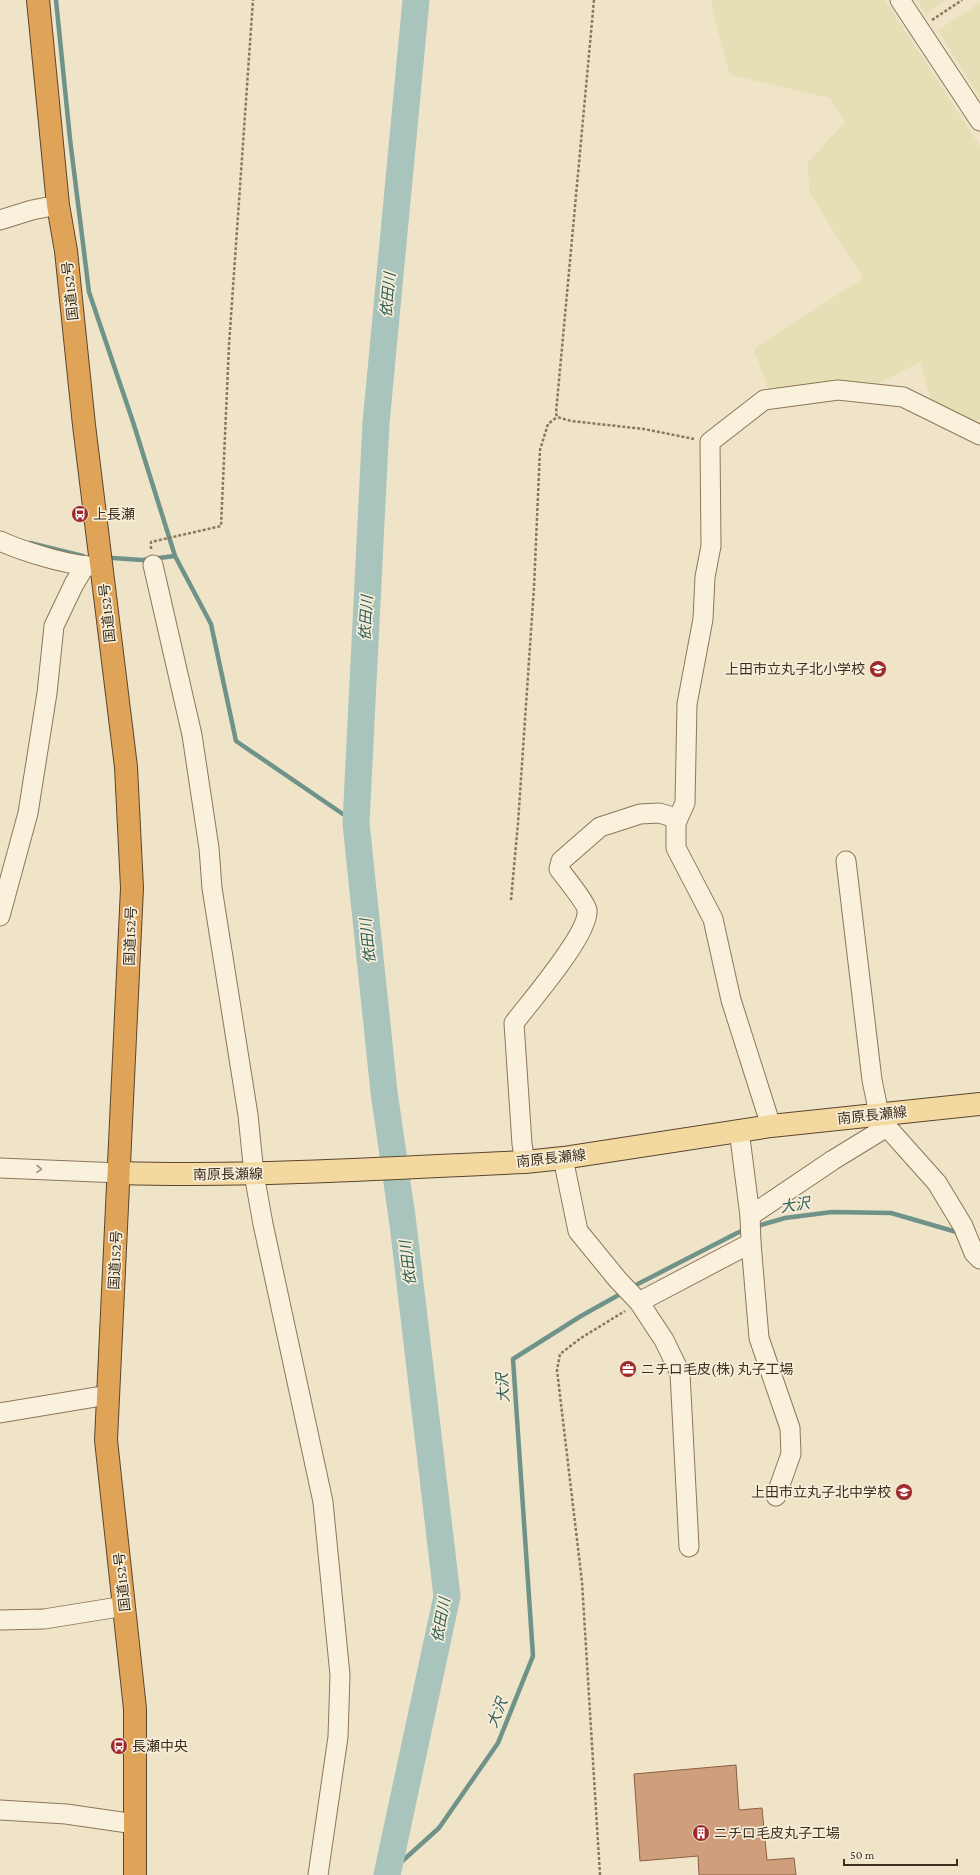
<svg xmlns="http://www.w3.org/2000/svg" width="980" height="1875" viewBox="0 0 980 1875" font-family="'Crimson Pro','Noto Sans JP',serif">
<rect width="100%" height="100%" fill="#f0e4c8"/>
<g fill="#e6deb5">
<polygon points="712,0 885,0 980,146 980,430 932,405 920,362 875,385 834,379 796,399 769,392 754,349 863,278 809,192 808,162 845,122 830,98 730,75 712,10"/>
<polygon points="916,0 946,0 926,14"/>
<polygon points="980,3 980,98 938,30"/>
</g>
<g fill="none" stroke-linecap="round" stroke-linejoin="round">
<g stroke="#6f938a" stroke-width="4.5">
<polyline points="56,0 70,139 89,292 133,422 175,556 211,624 236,741 356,823"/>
<polyline points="30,543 83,556"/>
<polyline points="113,558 142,560 175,556"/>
<polyline points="754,1227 785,1218 832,1212 891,1213 960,1233"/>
<polyline points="632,1287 737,1233 747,1229"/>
<polyline points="388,1874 439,1828 498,1743 533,1656 513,1359 581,1316 624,1292"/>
</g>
<polyline stroke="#a9c4bc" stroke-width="27" points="387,1875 447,1596 403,1224 384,1092 356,823 376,423 416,0"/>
</g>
<polygon fill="#cf9f7d" stroke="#8d5f41" points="736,1765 739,1810 762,1808 767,1860 794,1858 796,1875 699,1875 698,1856 640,1861 634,1774"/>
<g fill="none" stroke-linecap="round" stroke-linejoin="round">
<g stroke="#8d765c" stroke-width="21">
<g id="minor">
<polyline points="900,0 980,121"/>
<polyline points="0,220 32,210 58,205"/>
<path d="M0,541C22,551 72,567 96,566"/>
<polyline points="153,565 192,735 209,848 212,888 248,1115 254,1174 263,1224 323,1502 340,1675 338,1737 318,1875"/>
<polyline points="846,861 872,1080 879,1114 887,1127 937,1183 963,1226 974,1253 980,1259"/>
<polyline points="0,916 28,813 47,693 54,626 74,584 85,566"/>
<polyline points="771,1126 731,1000 713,919 676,848 676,823 685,803 687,704 703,619 705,577 711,546 710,442 764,400 838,390 903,397 980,435"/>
<polyline points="563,1158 578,1231 618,1280 639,1302 664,1340 680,1373 689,1547"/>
<path d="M525,1162L522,1144L514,1023C530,1002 590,933 587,910C586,903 565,877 559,869L561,861L600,827L640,814L659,813L673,817L676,823"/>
<polyline points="0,1168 120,1173"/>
<polyline points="750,1216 833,1160 887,1127"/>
<polyline points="751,1243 759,1338 790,1428 791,1454 776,1496"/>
<polyline points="639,1302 751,1243 750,1216 739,1130"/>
<polyline points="0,1413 108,1395"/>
<polyline points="0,1620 44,1619 125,1606"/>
<polyline points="0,1810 66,1814 135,1824"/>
</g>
</g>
<g stroke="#5b4430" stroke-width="24">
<path id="major" d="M120,1173C255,1177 390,1168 525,1162L563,1158L771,1126L980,1104"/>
</g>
<g stroke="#5b4430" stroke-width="24">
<polyline id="highway" points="38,0 58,205 66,251 84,425 126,767 132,888 106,1440 135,1709 135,1875"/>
</g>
<g stroke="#8d765c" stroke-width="2.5" stroke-dasharray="3 2" stroke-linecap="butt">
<polyline points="594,0 556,413 557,417 571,421 644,429 694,439"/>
<polyline points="932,20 962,0"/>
<polyline points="151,549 151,542 221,526 229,345 253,0"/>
<polyline points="511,900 518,823 534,587 540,450 548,424 557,417"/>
<polyline points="600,1875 582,1582 557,1370 560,1354 581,1338 625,1311"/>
</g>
<use href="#minor" stroke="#faf1dc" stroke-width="19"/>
<use href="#major" stroke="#f3d9a0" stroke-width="22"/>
<use href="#highway" stroke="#e0a458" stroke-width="22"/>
</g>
<defs><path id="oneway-chevron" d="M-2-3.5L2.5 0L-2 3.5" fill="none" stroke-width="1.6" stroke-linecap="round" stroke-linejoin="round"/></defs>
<use stroke="#9c907e" href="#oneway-chevron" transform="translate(39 1169) rotate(2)"/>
<defs>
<g id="bus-disc" transform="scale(0.9)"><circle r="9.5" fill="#9e2a2b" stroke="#f7eed8"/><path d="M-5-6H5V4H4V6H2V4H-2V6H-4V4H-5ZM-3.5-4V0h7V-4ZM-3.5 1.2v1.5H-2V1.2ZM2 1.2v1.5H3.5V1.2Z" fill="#fff"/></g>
<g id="school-disc" transform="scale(0.9)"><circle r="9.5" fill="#9e2a2b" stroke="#f7eed8"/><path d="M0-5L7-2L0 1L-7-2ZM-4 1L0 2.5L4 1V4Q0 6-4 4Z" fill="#fff"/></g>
<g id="office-disc" transform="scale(0.9)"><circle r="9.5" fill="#9e2a2b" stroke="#f7eed8"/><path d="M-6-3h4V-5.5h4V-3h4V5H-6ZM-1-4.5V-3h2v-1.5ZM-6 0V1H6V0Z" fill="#fff"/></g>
<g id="building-disc" transform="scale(0.9)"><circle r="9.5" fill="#9e2a2b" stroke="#f7eed8"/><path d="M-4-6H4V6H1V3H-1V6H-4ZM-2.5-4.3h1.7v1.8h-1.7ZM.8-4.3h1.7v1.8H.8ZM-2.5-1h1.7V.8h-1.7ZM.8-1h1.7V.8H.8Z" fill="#fff"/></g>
</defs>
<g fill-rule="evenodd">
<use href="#bus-disc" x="80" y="514"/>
<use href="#school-disc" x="878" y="669"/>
<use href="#office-disc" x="628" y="1369"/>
<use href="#school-disc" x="904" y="1492"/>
<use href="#bus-disc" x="119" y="1746"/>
<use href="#building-disc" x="701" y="1833"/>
</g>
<g text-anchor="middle" stroke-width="3.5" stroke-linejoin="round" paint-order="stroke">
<g font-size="14" fill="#3d2e20" stroke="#f7eed8">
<text transform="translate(70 291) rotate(-96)" y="5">国道152号</text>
<text transform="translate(107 613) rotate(-96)" y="5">国道152号</text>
<text transform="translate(130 936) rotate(-88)" y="5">国道152号</text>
<text transform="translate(872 1115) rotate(-6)" y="5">南原長瀬線</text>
<text transform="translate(551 1158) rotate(-6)" y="5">南原長瀬線</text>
<text transform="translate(228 1174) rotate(-1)" y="5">南原長瀬線</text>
<text transform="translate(115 1260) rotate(-87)" y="5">国道152号</text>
<text transform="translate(122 1582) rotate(-96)" y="5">国道152号</text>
</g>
<g font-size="14" fill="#3d2e20" stroke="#f7eed8" text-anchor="start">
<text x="93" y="519">上長瀬</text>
<text x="865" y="674" text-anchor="end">上田市立丸子北小学校</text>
<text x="641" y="1374">ニチロ毛皮(株) 丸子工場</text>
<text x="891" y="1497" text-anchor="end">上田市立丸子北中学校</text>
<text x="132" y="1751">長瀬中央</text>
<text x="714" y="1838">ニチロ毛皮丸子工場</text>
</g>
<g font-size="15" font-style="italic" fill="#2f5d5a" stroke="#f7eed8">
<text transform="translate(388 295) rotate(-85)" y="5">依田川</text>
<text transform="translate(366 618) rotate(-87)" y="5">依田川</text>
<text transform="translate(368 941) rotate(-96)" y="5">依田川</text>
<text transform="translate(795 1205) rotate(-9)" y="5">大沢</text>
<text transform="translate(408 1263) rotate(-97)" y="5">依田川</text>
<text transform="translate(503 1388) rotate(-94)" y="5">大沢</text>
<text transform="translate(441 1620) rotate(-80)" y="5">依田川</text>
<text transform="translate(497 1713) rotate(-68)" y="5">大沢</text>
</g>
</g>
<path d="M844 1859v6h113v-6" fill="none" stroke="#3d2e20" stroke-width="2"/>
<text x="850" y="1859" font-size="12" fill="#3d2e20" stroke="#f7eed8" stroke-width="3" paint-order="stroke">50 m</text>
</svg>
